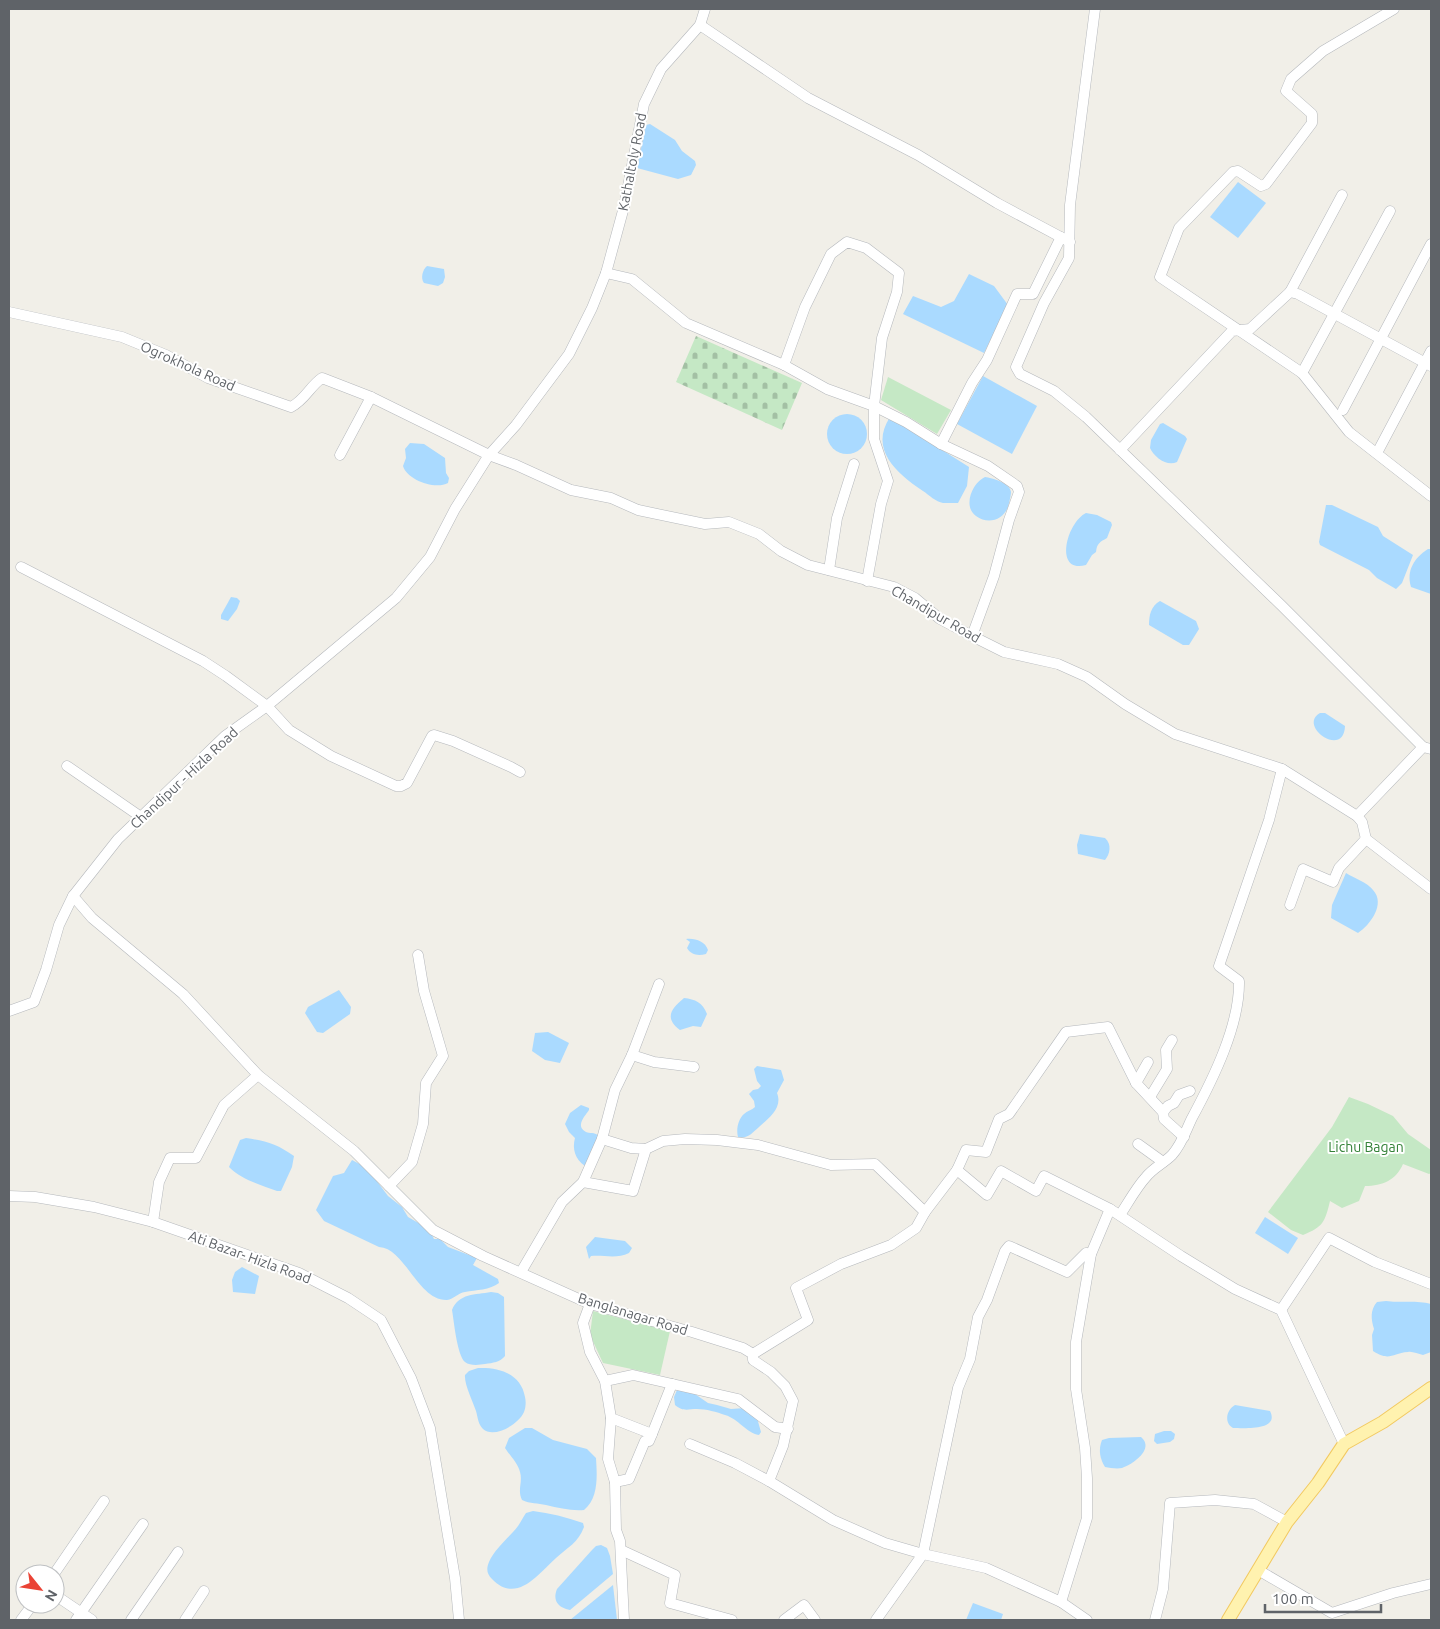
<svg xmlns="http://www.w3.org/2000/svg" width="1440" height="1629" viewBox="0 0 1440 1629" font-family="Ubuntu,sans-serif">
<defs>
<pattern id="cemetery-stones" width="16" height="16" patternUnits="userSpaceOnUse" patternTransform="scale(1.25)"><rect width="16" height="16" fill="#c5e8c5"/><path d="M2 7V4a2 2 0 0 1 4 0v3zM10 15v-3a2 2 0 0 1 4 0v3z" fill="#a3c0a4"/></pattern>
</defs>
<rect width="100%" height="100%" fill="#f1efe8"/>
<g fill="#c5e8c5">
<polygon points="888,377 951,410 937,434 881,400"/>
<path d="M1349,1097L1368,1104L1393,1116L1408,1134L1431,1150V1173L1429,1174L1403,1164C1396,1180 1383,1186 1365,1186L1359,1201L1342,1208L1330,1201C1325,1222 1323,1227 1303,1235L1291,1230L1268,1212L1332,1127Z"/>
<polygon points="593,1311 670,1331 660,1375 603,1363 590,1335"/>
</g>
<polygon fill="url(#cemetery-stones)" points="696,336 802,383 782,430 676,382"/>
<g fill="#aadaff">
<polygon points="650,124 675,140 682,151 695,161 696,165 691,175 678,179 637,168 646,125"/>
<polygon points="1238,182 1266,203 1238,238 1210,217"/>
<path d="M427,266L444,269L445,277L443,283L438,286L424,283C420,278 423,269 427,266Z"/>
<polygon points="969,274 994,286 1008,305 984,353 903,314 913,296 941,307 954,301"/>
<polygon points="983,376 1037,406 1012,454 957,424"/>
<circle cx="847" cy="434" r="20"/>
<path d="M890,417L969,467L967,486L958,503C953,503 948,503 943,503C936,502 929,495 923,491C896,473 869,449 890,417Z"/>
<path d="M1163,423L1185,436L1187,439L1177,462C1167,467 1154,457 1150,448L1151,440L1160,424Z"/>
<path d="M410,443L424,444L445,458L446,473L449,478L448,483C435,490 407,480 403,466L406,458L405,449Z"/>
<path d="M985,477C992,478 1010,483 1011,492C1011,495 1009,504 1008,507C1003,520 988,525 976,516C962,506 973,482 985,477Z"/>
<polygon points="1326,505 1332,505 1378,527 1383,536 1413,555 1402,583 1396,589 1377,578 1369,570 1320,545 1319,542"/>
<path d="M1086,513L1097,515L1111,522L1112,525L1107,538C1100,542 1097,543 1096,552L1092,555L1086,565C1054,574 1066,523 1086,513Z"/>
<path d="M1428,549H1431V594L1411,587C1406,571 1414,558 1428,549Z"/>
<polygon points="231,597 237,598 240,601 237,609 228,621 221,619 221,615"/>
<path d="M1160,601L1196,621L1199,629L1189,645H1183L1149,625C1149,615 1151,606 1160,601Z"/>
<path d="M1320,713H1325L1345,726C1344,759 1297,726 1320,713Z"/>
<path d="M1080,834L1105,838C1112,844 1110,854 1105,860L1078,854L1077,845Z"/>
<path d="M1346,873C1354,878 1368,883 1373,890C1386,904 1370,925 1358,933L1331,918L1332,905Z"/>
<path d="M686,939C695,938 705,941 708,950L706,954C698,956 691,955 687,948L690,942Z"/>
<polygon points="339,990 351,1007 350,1014 323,1033 317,1032 305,1013 308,1007"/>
<path d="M684,998C695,999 703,1003 707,1014L701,1027L693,1026L680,1030C664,1018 671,1009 684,998Z"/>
<polygon points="548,1032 569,1043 560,1063 545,1060 532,1051 535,1033"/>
<path d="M757,1066L781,1070L784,1080L777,1093C783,1108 769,1118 759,1127C752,1133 748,1139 738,1137C736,1130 738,1119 744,1114C747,1111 752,1110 755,1107L754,1101L749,1094L753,1090L758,1089L761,1086L757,1081L754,1069Z"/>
<path d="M581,1105L589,1108V1110C585,1116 575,1126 586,1132C590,1134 593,1131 601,1137L585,1166C575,1159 572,1149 575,1138L569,1132L565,1124L570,1113Z"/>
<path d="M246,1138C266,1141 277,1144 294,1156L292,1167L281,1191H277C261,1185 242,1180 229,1167L240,1140Z"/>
<path d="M352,1160L367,1168L388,1196L402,1207L408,1217L429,1229L434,1239H440L448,1247L477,1258L473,1265L498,1279L499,1283C490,1290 476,1290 465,1292C458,1293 454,1299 447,1300C418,1301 405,1248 379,1247L324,1221L316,1210L333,1176L344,1173Z"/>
<polygon points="1265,1217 1298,1238 1288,1254 1255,1233"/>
<path d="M595,1237L625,1241L632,1248L629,1253C617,1259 605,1255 591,1256L589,1259L586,1247Z"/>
<polygon points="242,1267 259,1276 255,1294 233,1292 232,1280 235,1272"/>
<path d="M491,1292L498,1293L504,1297L505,1356C500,1362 493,1363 485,1364C479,1365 470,1366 465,1362C457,1355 454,1321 452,1310C459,1293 475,1295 491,1292Z"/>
<path d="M1386,1301C1401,1303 1417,1300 1431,1304V1352L1423,1355C1418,1354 1412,1351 1408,1352C1392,1353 1390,1362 1373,1351L1372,1335L1374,1329C1371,1319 1370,1310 1377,1302Z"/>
<path d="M478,1368C498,1367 521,1373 525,1397C526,1401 526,1407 524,1412C519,1424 494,1439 483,1429C478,1424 478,1418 476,1411C473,1402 464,1384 465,1375L469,1371Z"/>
<path d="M680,1389L692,1392L708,1403L717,1405L731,1409L745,1408L757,1418L761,1432L759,1435C746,1433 739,1419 725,1415C717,1412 706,1409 697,1409C688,1409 683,1412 675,1405L674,1397L677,1390Z"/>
<path d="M1235,1405L1270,1411C1280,1431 1244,1428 1233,1428C1224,1423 1226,1410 1235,1405Z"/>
<path d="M525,1428H532L553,1440L587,1449L596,1458C597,1475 599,1498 584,1510C571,1511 559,1508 546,1505C538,1503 530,1504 522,1500C517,1490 523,1482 520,1472C518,1463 510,1456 505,1448L509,1438Z"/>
<polygon points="1164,1431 1171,1431 1175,1434 1174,1439 1170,1442 1157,1444 1154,1441 1155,1434"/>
<path d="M1141,1437C1155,1449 1133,1464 1122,1468C1117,1469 1110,1468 1105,1467C1100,1459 1098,1450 1102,1440L1109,1438Z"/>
<path d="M533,1511C550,1513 566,1517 583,1523L584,1527C578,1543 568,1547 556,1558C539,1573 517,1605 492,1579C487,1574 486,1569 489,1562C495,1548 509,1538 518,1526C521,1522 523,1517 526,1513Z"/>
<path d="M601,1545L607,1548L610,1556L613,1574L570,1610C559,1608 552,1601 557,1589L592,1550L596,1546Z"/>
<polygon points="613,1585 617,1620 570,1620"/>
<polygon points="973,1603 1003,1614 1001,1620 966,1620"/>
</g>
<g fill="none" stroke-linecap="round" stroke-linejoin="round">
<g stroke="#b5b8bc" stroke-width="11">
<g id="minor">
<polyline points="1095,9 1070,205 1069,258 1044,303 1016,367 1020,374 1054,391 1086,417 1281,605 1423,747"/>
<polyline points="1394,9 1323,51 1291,79 1286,91 1312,114 1312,123 1266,184 1261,186 1238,171 1233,172 1179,228 1160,277 1302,373 1349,432 1431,496"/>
<polyline points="700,25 808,98 918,155 997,203 1070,242"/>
<polyline points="606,273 632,279 686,323 784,365 827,389 874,406 906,422 941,444 988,466 1017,486 1019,492 1009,520 994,576 972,636"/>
<polyline points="1290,292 1342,195"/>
<path d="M9,312L122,337L166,355L208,378L291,407C305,400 310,386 322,378L371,397L489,455L516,465L571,490L611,498L638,510L705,524L729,522L759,534L781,551L808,565L894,587L915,598L940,619L972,636L1004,652L1058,664L1087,677L1125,704L1175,734L1282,769L1357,816L1362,822L1366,839L1431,889"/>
<polyline points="784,365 805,307 831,254 847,242 866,248 899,273 897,292 882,338 874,406 874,439 888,481 881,504 867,581"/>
<polyline points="1302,373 1390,211"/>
<polyline points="1343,410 1431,244"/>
<polyline points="941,444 972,383 987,360 1017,294 1033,294 1061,237"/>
<polyline points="1120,450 1232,331 1250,329 1290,292 1298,294 1431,366"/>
<polyline points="1377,453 1431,351"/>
<polyline points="340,455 371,397"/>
<polyline points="21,567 203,661 226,676 267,706 289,730 331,756 396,786 401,786 407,783 432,736 434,735 453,741 511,767 520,772"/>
<polyline points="829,570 837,518 854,464"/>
<polyline points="67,766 141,817"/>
<polyline points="1357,816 1423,747 1431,749"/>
<polyline points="73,896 92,918 183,994 258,1075 354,1151 433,1230 483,1256 590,1304 692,1332 743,1348 753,1354 753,1360 771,1372 785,1386 793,1401 783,1446 769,1481 833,1520 885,1543 923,1554 986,1568 1061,1602 1087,1620"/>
<polyline points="1290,905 1303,869 1333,882 1339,868 1366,839"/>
<polyline points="9,1011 34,1002 46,970 59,925 73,896 118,839 225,736 267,706 396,598 430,557 455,509 489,455 516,425 569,354 592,308 606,273 624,207 644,104 661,69 700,25 705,9"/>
<polyline points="632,1055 654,1062 694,1067"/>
<polyline points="1148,1062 1136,1083 1163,1112 1164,1119 1184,1137"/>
<polyline points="1150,1097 1167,1069 1166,1050 1172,1040"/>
<polyline points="1163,1112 1168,1106 1174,1103 1179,1095 1190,1091"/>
<polyline points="602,1139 631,1148 646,1149"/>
<polyline points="1138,1144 1163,1162"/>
<polyline points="957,1170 966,1150 986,1152 999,1119 1009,1114 1066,1032 1108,1027 1136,1083"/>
<polyline points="583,1182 633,1191 646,1149 663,1141 685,1139 717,1140 758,1145 831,1165 875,1164 925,1212 957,1170 987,1195 1001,1171 1036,1191 1044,1176 1110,1209 1181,1256 1235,1289 1281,1310 1344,1444"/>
<polyline points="389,1186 412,1162 423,1124 426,1083 443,1056 424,991 418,955"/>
<polyline points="9,1196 35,1197 94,1207 153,1222 299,1273 348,1298 381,1320 411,1378 430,1428 455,1578 459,1620"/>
<path d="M1120,1215C1128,1203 1136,1188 1146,1177C1153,1168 1164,1163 1172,1155C1182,1144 1186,1130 1192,1118C1213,1079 1240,1025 1239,981L1219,966L1269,820L1282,769"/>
<polyline points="153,1222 159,1182 170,1158 196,1158 224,1105 258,1075"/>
<polyline points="521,1272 562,1202 583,1182 602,1139 615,1090 632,1055 659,984"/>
<polyline points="590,1304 583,1323 590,1352 605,1381 611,1418 652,1434 672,1384"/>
<polyline points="1281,1310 1329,1238 1375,1262 1431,1284"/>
<polyline points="753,1354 808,1320 796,1288 841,1264 891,1245 916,1228 925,1212"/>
<polyline points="605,1381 633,1375 738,1399 775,1427 788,1429"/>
<polyline points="611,1418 608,1459 615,1482 616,1530 620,1541 624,1620"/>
<polyline points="690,1444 735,1463 769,1481"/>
<polyline points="615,1482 629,1479 645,1441 649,1441 652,1434"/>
<polyline points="621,1550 675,1575 670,1603 732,1620"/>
<polyline points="1258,1570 1332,1613 1393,1593 1431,1584"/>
<polyline points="54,1574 104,1501"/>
<polyline points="55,1595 92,1620"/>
<polyline points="1061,1602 1087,1518 1087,1478 1085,1448 1076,1389 1076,1342 1091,1254 1110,1209"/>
<polyline points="21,1620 33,1604"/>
<polyline points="76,1620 143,1524"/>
<polyline points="131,1620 178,1552"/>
<polyline points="185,1620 204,1591"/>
<polyline points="784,1620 804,1605 815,1620"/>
<polyline points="876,1620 923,1554 958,1388 970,1359 978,1317 987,1300 1005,1251 1009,1246 1067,1272 1086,1253 1091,1254"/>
<polyline points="1155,1620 1163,1589 1170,1503 1215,1500 1254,1504 1287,1522"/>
</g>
</g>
<g stroke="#f2c960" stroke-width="14">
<polyline id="major" points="1228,1620 1287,1522 1318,1483 1344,1444 1383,1422 1431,1388"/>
</g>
<use href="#minor" stroke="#fff" stroke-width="10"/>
<use href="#major" stroke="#fff2af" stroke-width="12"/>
</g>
<g text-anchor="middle" stroke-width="4" stroke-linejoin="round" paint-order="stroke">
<g font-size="14" fill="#5f6368" stroke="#fff">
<text transform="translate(632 162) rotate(-79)" y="5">Kathaltoly Road</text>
<text transform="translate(188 366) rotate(24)" y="5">Ogrokhola Road</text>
<text transform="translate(936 614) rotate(30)" y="5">Chandipur Road</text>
<text transform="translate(184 778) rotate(-43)" y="5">Chandipur - Hizla Road</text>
<text transform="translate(250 1257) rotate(20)" y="5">Ati Bazar- Hizla Road</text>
<text transform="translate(633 1314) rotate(17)" y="5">Banglanagar Road</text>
</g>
<g font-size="14" fill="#348238" stroke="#fff">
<text x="1366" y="1152">Lichu Bagan</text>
</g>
</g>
<rect width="1440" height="1629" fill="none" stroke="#5f6368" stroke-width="20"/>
<g transform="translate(40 1589) rotate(120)"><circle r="24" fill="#ffffff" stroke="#bfc1c3"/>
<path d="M0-4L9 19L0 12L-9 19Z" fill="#ea4335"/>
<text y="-8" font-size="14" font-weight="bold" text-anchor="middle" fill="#5f6368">N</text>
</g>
<path d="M1265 1604v8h116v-8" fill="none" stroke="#5f6368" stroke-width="2.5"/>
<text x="1272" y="1604" font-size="15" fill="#5f6368" stroke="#ffffff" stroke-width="4" paint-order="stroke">100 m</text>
</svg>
